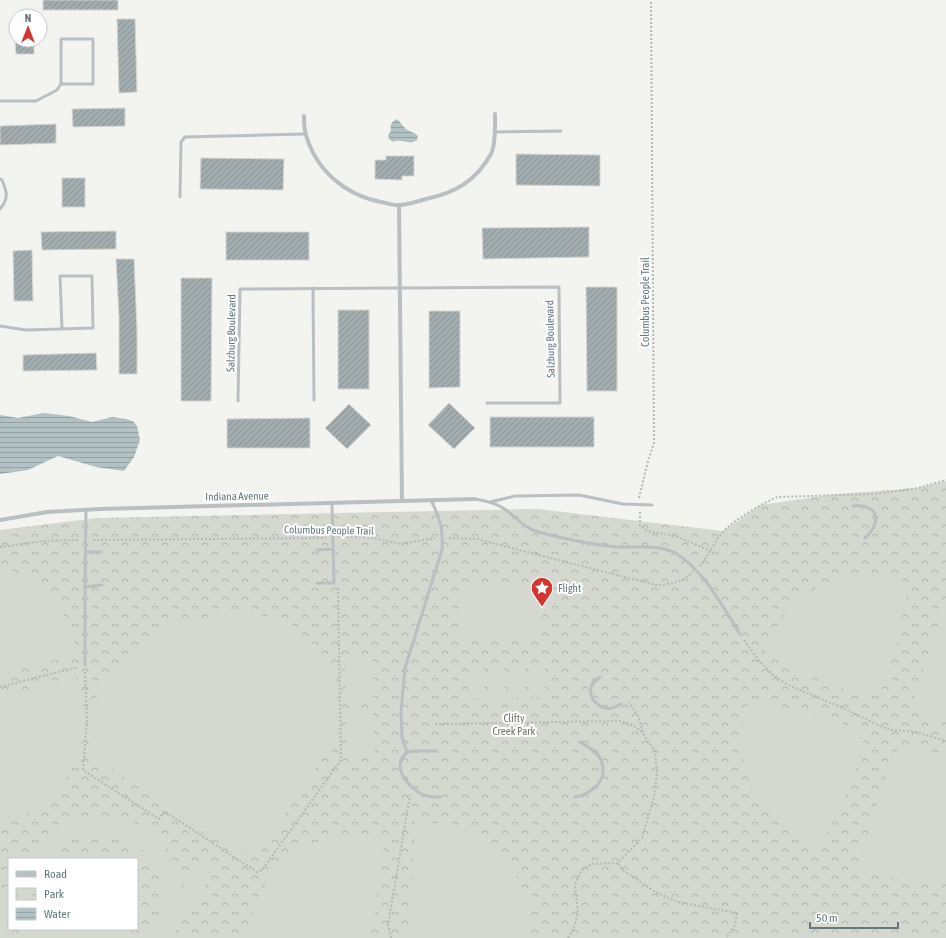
<svg xmlns="http://www.w3.org/2000/svg" width="946" height="938" viewBox="0 0 946 938" font-family="'Asap Condensed',sans-serif">
<defs>
<pattern id="park-crowns" width="20" height="18" patternUnits="userSpaceOnUse"><rect width="20" height="18" fill="#d4d8cf"/><path d="M2 6a3 3 0 1 1 6 0M12 15a3 3 0 1 1 6 0" fill="none" stroke="#b0b4ad"/></pattern>
<pattern id="water-rules" width="6" height="5" patternUnits="userSpaceOnUse"><rect width="6" height="5" fill="#b2c1c3"/><path d="M0 2.5h6" fill="none" stroke="#94a2a4"/></pattern>
<pattern id="building-hatch" width="6" height="6" patternUnits="userSpaceOnUse"><rect width="6" height="6" fill="#a3acae"/><path d="M-1 1l2-2M0 6l6-6M5 7l2-2" fill="none" stroke="#889193"/></pattern>
</defs>
<rect width="100%" height="100%" fill="#f3f3f0"/>
<path fill="url(#park-crowns)" fill-rule="evenodd" d="M946,481V938H0V530L97,518L538,509L723,531L761,505L837,494L918,488ZM9,859H137V929H9Z"/>
<g fill="#d4d8cf">
<path d="M0,567C7,569 14,570 20,574C52,592 72,618 77,654L0,675Z"/>
<polygon points="862,575 884,576 909,582 897,643 882,690 868,697 820,680 764,654 774,630 788,610 810,592 836,579"/>
<rect x="461" y="582" width="81" height="54"/>
<polygon points="944,608 946,608 946,722 920,715 913,700"/>
<polygon points="236,612 284,619 321,651 337,679 338,735 262,848 235,853 90,754 90,715 100,686 132,648 173,624"/>
<polygon points="373,657 373,703 346,704 345,658"/>
<polygon points="484,665 484,698 468,698 468,666"/>
<polygon points="488,665 504,665 505,698 488,698"/>
<polygon points="508,665 525,665 525,697 509,698"/>
<rect x="529" y="665" width="16" height="32"/>
<path d="M76,677C80,690 84,704 85,719C85,724 83,729 83,734C76,778 44,814 0,823V698Z"/>
<path d="M749,701L810,712L857,729L864,744L848,790L821,846C767,824 738,787 742,728C743,719 746,710 749,701Z"/>
<polygon points="373,712 375,757 347,758 346,713"/>
<path d="M909,745L946,758V879C917,885 885,876 857,868L893,753Z"/>
<path d="M91,815C142,814 171,839 182,888L200,863L215,872L171,938H148C200,862 102,794 49,859H26C44,833 60,821 91,815Z"/>
<path d="M415,821C430,822 445,824 460,829C495,839 525,878 530,913C531,921 530,930 530,938H415L410,930Z"/>
<path d="M351,835L385,838L371,938H248C253,891 280,853 327,839C334,837 343,837 351,835Z"/>
<polygon points="9,884 9,918 0,931 0,898"/>
<polygon points="26,929 130,929 124,938 20,938"/>
</g>
<g fill="url(#water-rules)">
<path d="M397,119C401,122 402,126 406,129C410,132 414,132 418,136L417,140C409,146 402,138 393,142L389,139L388,135L391,131C390,125 391,122 397,119Z"/>
<polygon points="43,413 69,416 92,422 112,417 126,419 133,421 137,426 140,440 134,457 124,471 96,467 58,456 28,470 0,474 0,415 18,418"/>
</g>
<g fill="url(#building-hatch)" stroke="#d4d4d2">
<rect x="43" y="0" width="75" height="10"/>
<polygon points="117,19 135,19 137,92 119,93"/>
<polygon points="15,40 34,40 34,54 16,54"/>
<polygon points="125,108 125,126 73,127 72,109"/>
<polygon points="56,124 56,143 0,145 0,126"/>
<polygon points="516,154 600,155 600,186 516,185"/>
<polygon points="386,156 414,156 414,176 402,176 402,180 375,179 375,160 386,160"/>
<polygon points="201,158 284,159 283,190 200,189"/>
<rect x="62" y="178" width="23" height="29"/>
<polygon points="589,227 589,257 483,259 482,228"/>
<polygon points="116,231 116,249 42,250 41,232"/>
<rect x="226" y="232" width="83" height="28"/>
<polygon points="32,250 33,301 14,301 13,251"/>
<polygon points="116,259 134,259 137,330 137,374 119,374 119,316"/>
<polygon points="181,278 212,278 211,401 181,401"/>
<polygon points="586,287 617,287 617,391 587,391"/>
<rect x="338" y="310" width="31" height="79"/>
<polygon points="429,311 460,311 460,387 429,388"/>
<polygon points="96,353 97,370 23,371 23,355"/>
<polygon points="449,403 475,428 454,449 428,425"/>
<polygon points="349,404 371,425 347,449 325,428"/>
<rect x="490" y="417" width="104" height="30"/>
<polygon points="310,418 310,448 227,448 227,419"/>
</g>
<g fill="none" stroke-linecap="round" stroke-linejoin="round">
<g stroke="#b4b8b9" stroke-width="2" stroke-dasharray="2 2" stroke-linecap="butt">
<polyline points="639,498 648,461 654,443 651,0"/>
<polyline points="640,512 640,525 647,531 675,536 711,551"/>
<polyline points="339,537 368,537 401,544 435,538"/>
<path d="M449,538L477,539L656,585C669,585 680,582 691,574"/>
<polyline points="93,540 326,538"/>
<polyline points="0,547 44,541 78,540"/>
<path d="M700,566C709,555 714,542 723,532C732,521 764,502 778,497L875,494L918,488L946,480"/>
<polyline points="744,640 760,662 773,675 788,685 843,708 880,726 892,730 916,732 946,741"/>
<polyline points="85,672 87,721 83,770 159,819 164,811 257,872 262,870 341,760 338,588"/>
<polyline points="0,687 78,667"/>
<polyline points="435,724 620,721 634,726 644,734"/>
<polyline points="618,864 624,871 655,892 678,902 737,913 735,925 726,938"/>
<polyline points="391,938 388,925 410,795"/>
<polyline points="568,938 573,930 578,913 575,885 581,871 592,864 618,863 642,838 654,797 657,774 655,751 644,735 638,716 629,702"/>
</g>
<g stroke="#babfc1" stroke-width="3">
<polyline points="0,101 36,101 57,90 61,84 61,39 93,39 93,84 61,84"/>
<polyline points="495,132 561,131"/>
<path d="M0,179L2,180C7,192 9,198 0,209"/>
<polyline points="180,197 181,142 185,137 305,134"/>
<polyline points="313,288 314,400"/>
<polyline points="0,326 26,330 93,328 92,276 60,276 62,329"/>
<polyline points="238,401 240,289 559,287 560,403 487,403"/>
<path d="M475,499C485,501 494,502 503,508C516,516 523,528 538,532C564,539 590,544 616,547C634,548 656,544 673,552C702,567 723,607 740,634"/>
<polyline points="490,502 515,496 579,495 623,504 652,505"/>
<path d="M853,506C879,503 882,523 865,538"/>
<polyline points="86,510 85,587 102,585"/>
<polyline points="317,550 333,549"/>
<polyline points="86,552 101,552"/>
<polyline points="317,583 334,583 332,503"/>
<polyline points="85,665 85,587"/>
<path d="M600,677C598,679 595,681 593,683C585,696 599,711 612,708C615,707 618,705 621,704"/>
<path d="M435,751H414L407,752C406,754 402,757 401,760C396,775 414,792 427,796C431,797 436,797 440,797"/>
<path d="M407,752L402,737L401,712L405,668L442,550C443,527 441,521 431,500"/>
<path d="M575,797C594,793 610,779 600,758C596,751 587,746 580,742"/>
</g>
<g stroke="#babfc1" stroke-width="4">
<path d="M304,116C304,122 304,129 306,135C316,170 345,195 381,202C387,203 393,206 399,205C408,205 418,201 426,199C455,193 476,181 491,154C496,144 495,125 495,114"/>
<polyline points="399,205 402,501"/>
<polyline points="0,520 47,512 100,509 475,499"/>
</g>
</g>
<defs>
<g id="sight-pin" transform="scale(1.15)"><path d="M0 17L-7.5 6A9.5 9.5 0 1 1 7.5 6Z" fill="#d4362f" stroke="#fff"/><path d="M0-6L1.8-2.2L6-1.7L2.9 1.2L3.7 5.4L0 3.3L-3.7 5.4L-2.9 1.2L-6-1.7L-1.8-2.2Z" fill="#fff"/></g>
</defs>
<g fill-rule="evenodd">
<use href="#sight-pin" x="542" y="588"/>
</g>
<g text-anchor="middle" stroke-width="4" stroke-linejoin="round" paint-order="stroke">
<g font-size="11" fill="#65787e" stroke="#fff">
<text transform="translate(645 302) rotate(-90)" y="4">Columbus People Trail</text>
<text transform="translate(231 333) rotate(-89)" y="4">Salzburg Boulevard</text>
<text transform="translate(550 339) rotate(-91)" y="4">Salzburg Boulevard</text>
<text transform="translate(237 496) rotate(-1)" y="4">Indiana Avenue</text>
<text transform="translate(329 530) rotate(1)" y="4">Columbus People Trail</text>
</g>
<g font-size="11" fill="#65787e" stroke="#fff" text-anchor="start">
<text x="558" y="592">Flight</text>
</g>
<g font-size="11" fill="#6a7663" stroke="#fff">
<text x="514" y="722">Clifty<tspan x="514" dy="13">Creek Park</tspan></text>
</g>
</g>
<rect x="8" y="858" width="130" height="72" fill="#ffffff" stroke="#c1c9cb"/>
<rect x="16" y="871" width="20" height="6" fill="#babfc1" stroke="#c1c9cb"/>
<text x="44" y="878" font-size="12" fill="#65787e">Road</text>
<rect x="16" y="888" width="20" height="12" fill="url(#park-crowns)" stroke="#c1c9cb"/>
<text x="44" y="898" font-size="12" fill="#65787e">Park</text>
<rect x="16" y="908" width="20" height="12" fill="url(#water-rules)" stroke="#c1c9cb"/>
<text x="44" y="918" font-size="12" fill="#65787e">Water</text>
<g transform="translate(28 28)"><circle r="19" fill="#ffffff" stroke="#c1c9cb"/>
<path d="M0-3L7 15L0 10L-7 15Z" fill="#d4362f"/>
<text y="-6" font-size="11" font-weight="bold" text-anchor="middle" fill="#65787e">N</text>
</g>
<path d="M810 922v6h88v-6" fill="none" stroke="#65787e" stroke-width="2"/>
<text x="816" y="922" font-size="12" fill="#65787e" stroke="#ffffff" stroke-width="3" paint-order="stroke">50 m</text>
</svg>
